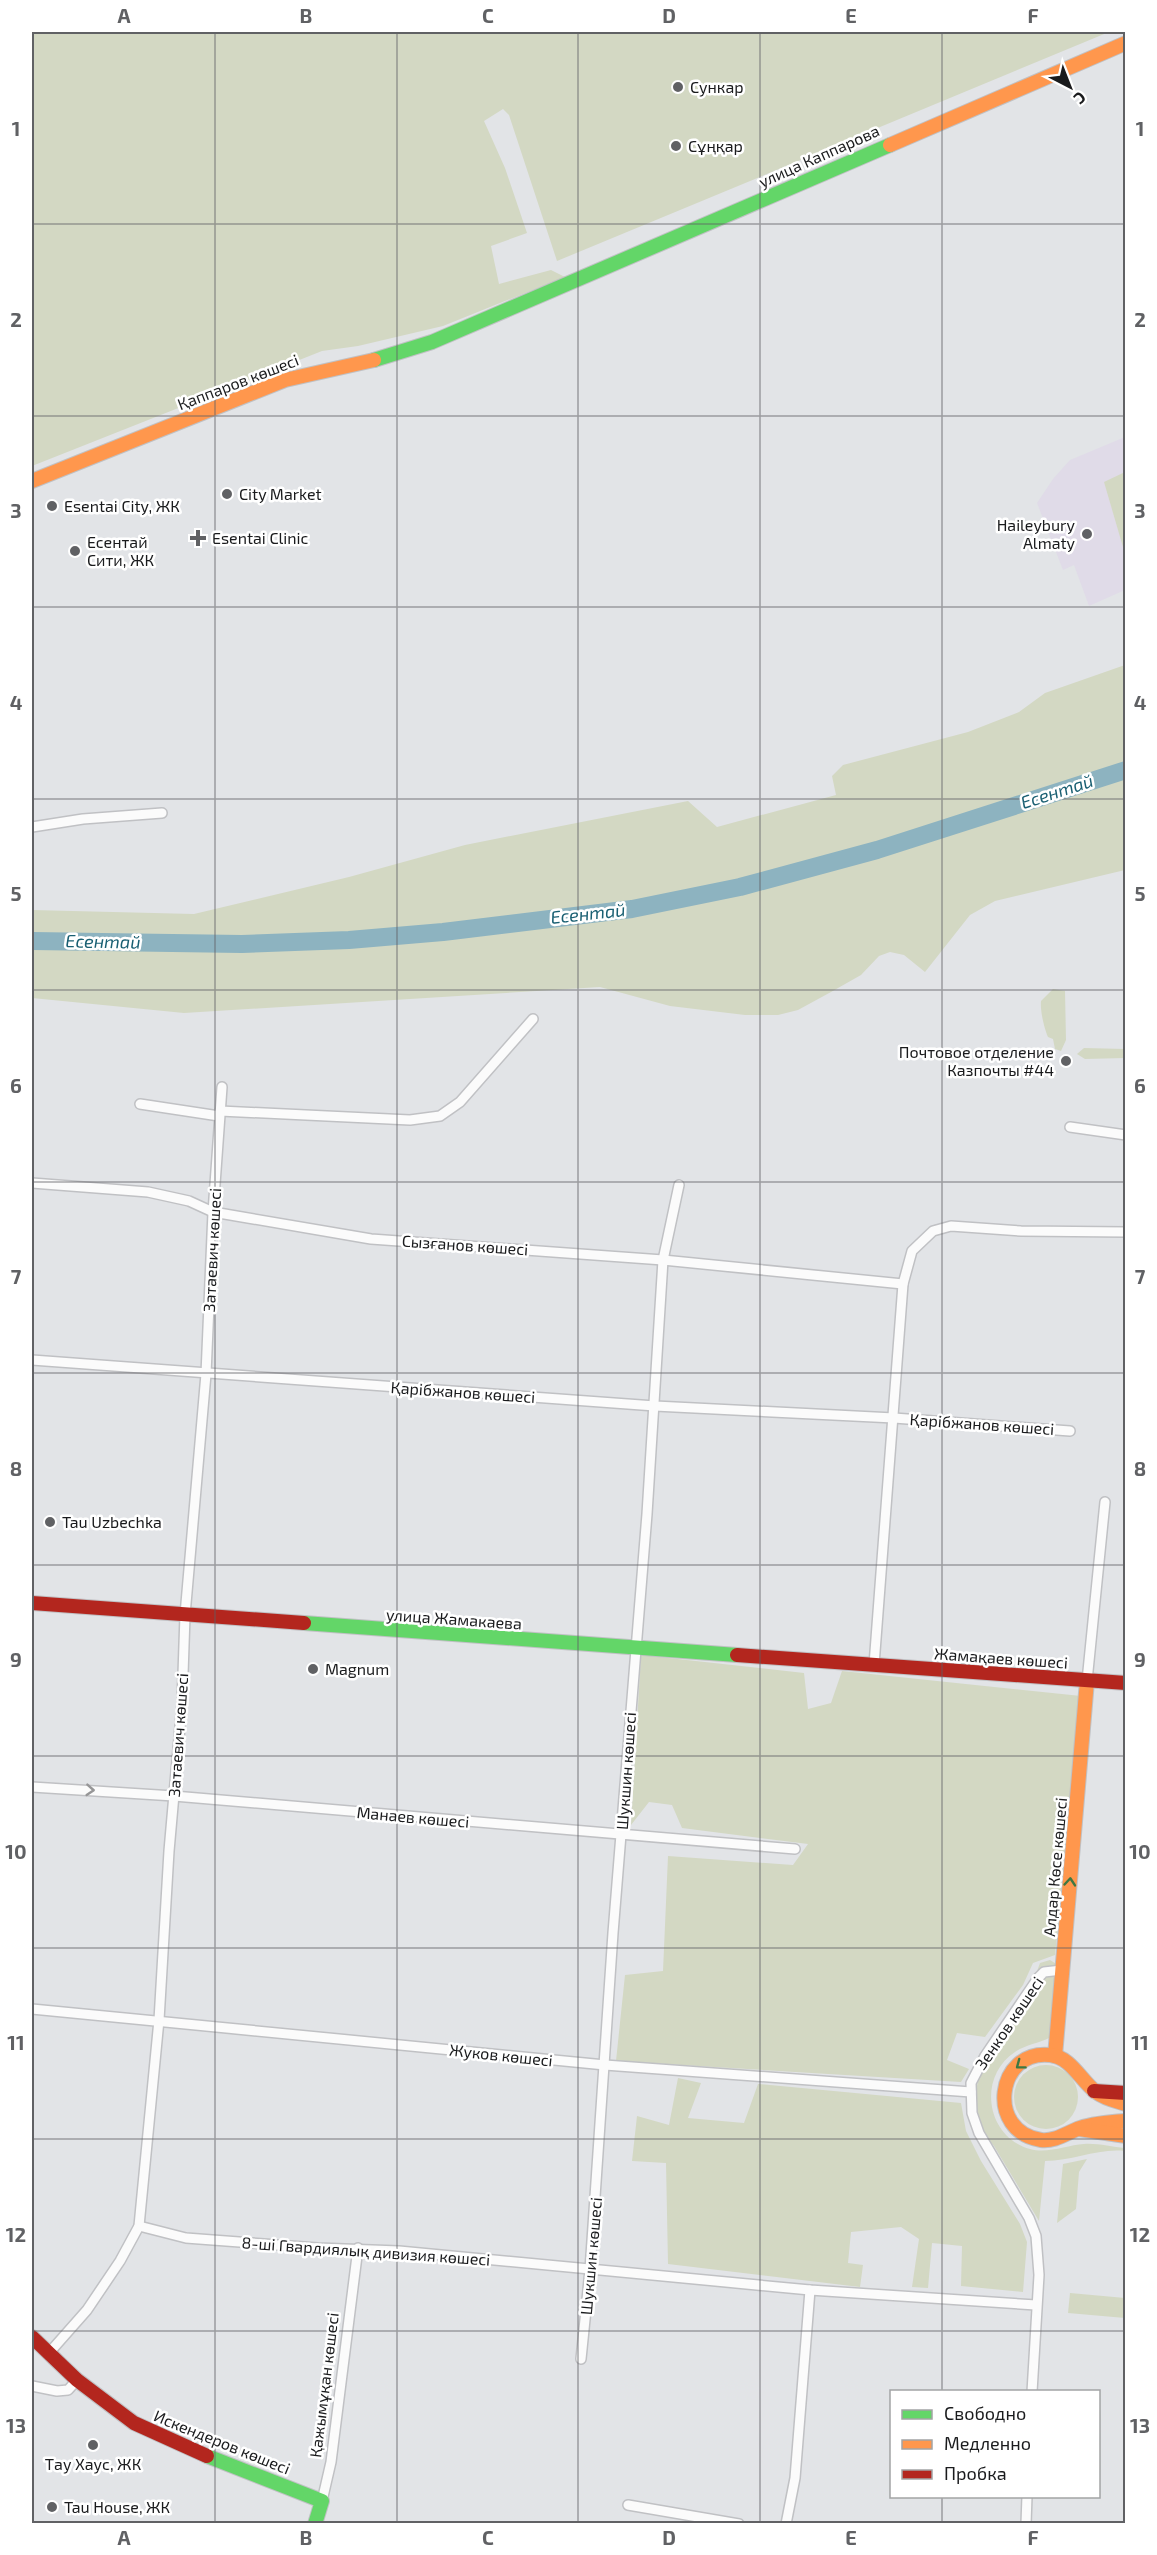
<svg xmlns="http://www.w3.org/2000/svg" width="1157" height="2555" viewBox="0 0 1157 2555" font-family="'Exo 2',sans-serif">
<rect width="100%" height="100%" fill="#e2e4e7"/>
<polygon fill="#e0dbe8" points="1125,437 1125,590 1089,606 1074,565 1063,570 1037,503 1053,479 1070,460"/>
<g fill="#d3d8c3">
<polygon points="32,32 1109,32 557,261 509,115 503,109 484,121 505,168 527,233 491,246 499,284 551,270 565,277 443,326 358,346 322,351 32,466"/>
<polygon points="1125,472 1125,554 1104,482"/>
<polygon points="1125,665 1125,870 995,901 970,915 925,972 904,955 890,952 879,956 861,975 831,992 798,1010 778,1015 745,1015 670,1006 600,987 184,1013 32,998 32,910 194,914 349,877 465,845 688,801 717,827 836,795 832,776 843,765 968,732 1019,712 1045,693"/>
<path d="M1053,989L1065,991L1066,1040L1061,1051L1055,1049L1053,1039L1048,1037C1044,1028 1040,1010 1041,1001Z"/>
<polygon points="1084,1048 1125,1049 1125,1058 1085,1059 1077,1054"/>
<polygon points="641,1655 804,1673 808,1709 831,1703 842,1671 1081,1696 1055,1955 1033,1963 1023,1985 985,2037 957,2033 947,2060 969,2069 961,2082 616,2061 625,1975 663,1971 668,1856 793,1865 808,1844 682,1828 672,1805 649,1802 631,1825"/>
<path d="M1050,1960L1058,1965L1049,2038C1039,2043 1025,2045 1015,2052C977,2077 986,2137 1030,2149C1048,2154 1067,2145 1084,2144C1097,2143 1112,2147 1125,2148V2151C1098,2148 1073,2161 1045,2161L1039,2221L994,2146C945,2095 1004,2035 1030,1989C1034,1981 1037,1971 1040,1963Z"/>
<circle cx="1046" cy="2097" r="32"/>
<polygon points="678,2078 701,2083 688,2118 744,2123 758,2084 961,2103 966,2131 981,2161 1020,2224 1027,2242 1023,2292 961,2286 962,2246 932,2243 928,2288 912,2287 919,2239 901,2227 851,2232 848,2263 863,2265 860,2287 668,2264 666,2163 632,2161 637,2116 669,2125"/>
<polygon points="1087,2159 1079,2172 1076,2209 1057,2223 1063,2164"/>
<polygon points="1070,2293 1125,2298 1125,2318 1068,2313"/>
</g>
<g fill="none" stroke-linecap="round" stroke-linejoin="round">
<polyline stroke="#8db3c0" stroke-width="18" points="32,941 242,944 349,940 443,932 632,909 740,887 877,850 1126,770"/>
<g stroke="#c0c1c4" stroke-width="12">
<g id="street">
<polyline points="32,827 83,819 162,813"/>
<polyline points="140,1104 219,1116"/>
<polyline points="220,1111 410,1120 440,1116 460,1102 533,1019"/>
<polyline points="1070,1127 1126,1135"/>
<polyline points="32,1183 148,1192 189,1201 213,1212 371,1239 663,1260 903,1284"/>
<polyline points="32,1360 655,1406 894,1418 1070,1431"/>
<polyline points="874,1665 903,1284 912,1251 933,1231 951,1226 1021,1231 1126,1232"/>
<polyline points="1087,1681 1105,1502"/>
<polyline points="32,1787 174,1796 795,1849"/>
<polyline points="32,2009 605,2065 971,2092"/>
<polyline points="139,2226 186,2238 318,2248 399,2251 810,2290 1036,2305"/>
<polyline points="49,2353 87,2310 120,2261 139,2226 159,2020 169,1851 182,1704 185,1615 206,1374 213,1212 222,1087"/>
<polyline points="581,2359 590,2270 613,1933 647,1514 663,1260 679,1185"/>
<polyline points="32,2386 57,2391 68,2390 77,2380"/>
<polyline points="1032,2392 1039,2275 1036,2236 1029,2218 979,2133 972,2113 971,2083 985,2056 1038,1978 1044,1972 1062,1970"/>
<polyline points="322,2501 331,2462 358,2248"/>
<polyline points="628,2505 739,2524"/>
<polyline points="786,2524 795,2478 810,2290"/>
<polyline points="1026,2524 1027,2496"/>
</g>
</g>
<g stroke="#c0c1c4" stroke-width="16">
<g id="fast">
<polyline points="374,360 432,342 890,145"/>
<polyline points="304,1623 737,1655"/>
<polyline points="207,2456 322,2501 315,2524"/>
</g>
</g>
<g stroke="#c0c1c4" stroke-width="16">
<g id="slow">
<polyline points="890,145 1126,43"/>
<polyline points="32,481 285,380 374,360"/>
<polyline points="1055,2056 1087,1681"/>
<path d="M1126,2104C1116,2101 1105,2099 1096,2092C1081,2081 1071,2057 1050,2055C996,2049 986,2132 1041,2140C1055,2142 1068,2132 1080,2128C1095,2123 1111,2122 1126,2121"/>
<polyline points="1079,2129 1126,2136"/>
</g>
</g>
<g stroke="#c0c1c4" stroke-width="16">
<g id="jam">
<polyline points="32,1603 304,1623"/>
<polyline points="737,1655 1126,1683"/>
<polyline points="1094,2091 1126,2093"/>
<polyline points="32,2337 77,2380 134,2423 207,2456"/>
</g>
</g>
<use href="#street" stroke="#fbfbfb" stroke-width="9"/>
<use href="#fast" stroke="#63d668" stroke-width="14"/>
<use href="#slow" stroke="#ff974d" stroke-width="14"/>
<use href="#jam" stroke="#b3261e" stroke-width="14"/>
</g>
<defs><path id="oneway-chevron" d="M-2-3.5L2.5 0L-2 3.5" fill="none" stroke-width="1.6" stroke-linecap="round" stroke-linejoin="round" transform="scale(1.5)"/></defs>
<use stroke="#969697" href="#oneway-chevron" transform="translate(90 1790) rotate(4)"/>
<g stroke="#3e7842">
<use href="#oneway-chevron" transform="translate(1070 1882) rotate(-85)"/>
<use href="#oneway-chevron" transform="translate(1020 2065) rotate(143)"/>
</g>
<path fill="none" stroke="#606164" stroke-width="1.5" stroke-opacity="0.55" d="M215,32V2524M397,32V2524M578,32V2524M760,32V2524M942,32V2392M32,224H1126M32,416H1126M32,607H1126M32,799H1126M32,990H1126M32,1182H1126M32,1373H1126M32,1565H1126M32,1756H1126M32,1948H1126M32,2139H1126M32,2331H1126M942,2496V2524"/>
<g fill="#606164" stroke="#fff" stroke-width="2">
<circle cx="678" cy="87" r="6"/>
<circle cx="676" cy="146" r="6"/>
<circle cx="227" cy="494" r="6"/>
<circle cx="52" cy="506" r="6"/>
<circle cx="1087" cy="534" r="6"/>
<path d="M195 529h6v6h6v6h-6v6h-6v-6h-6v-6h6z"/>
<circle cx="75" cy="551" r="6"/>
<circle cx="1066" cy="1061" r="6"/>
<circle cx="50" cy="1522" r="6"/>
<circle cx="313" cy="1669" r="6"/>
<circle cx="93" cy="2445" r="6"/>
<circle cx="52" cy="2507" r="6"/>
</g>
<g text-anchor="middle" stroke-width="5" stroke-linejoin="round" paint-order="stroke">
<g font-size="16" fill="#1a1b1d" stroke="#fff" text-anchor="start">
<text x="690" y="93">Сункар</text>
<text x="688" y="152">Сұңқар</text>
<text x="239" y="500">City Market</text>
<text x="64" y="512">Esentai City, ЖК</text>
<text x="1075" y="531" text-anchor="end">Haileybury<tspan x="1075" dy="18">Almaty</tspan></text>
<text x="212" y="544">Esentai Clinic</text>
<text x="87" y="548">Есентай<tspan x="87" dy="18">Сити, ЖК</tspan></text>
<text x="1054" y="1058" text-anchor="end">Почтовое отделение<tspan x="1054" dy="18">Казпочты #44</tspan></text>
<text x="62" y="1528">Tau Uzbechka</text>
<text x="325" y="1675">Magnum</text>
<text x="93" y="2470" text-anchor="middle">Тау Хаус, ЖК</text>
<text x="64" y="2513">Tau House, ЖК</text>
</g>
<g font-size="16" fill="#1a1b1d" stroke="#fff">
<text transform="translate(819 156) rotate(-24)" y="6">улица Каппарова</text>
<text transform="translate(238 382) rotate(-21)" y="6">Қаппаров көшесі</text>
<text transform="translate(465 1245) rotate(4)" y="6">Сызғанов көшесі</text>
<text transform="translate(212 1250) rotate(-87)" y="6">Затаевич көшесі</text>
<text transform="translate(463 1392) rotate(4)" y="6">Қарібжанов көшесі</text>
<text transform="translate(982 1424) rotate(4)" y="6">Қарібжанов көшесі</text>
<text transform="translate(454 1619) rotate(4)" y="6">улица Жамакаева</text>
<text transform="translate(1001 1658) rotate(4)" y="6">Жамақаев көшесі</text>
<text transform="translate(178 1735) rotate(-86)" y="6">Затаевич көшесі</text>
<text transform="translate(626 1771) rotate(-86)" y="6">Шукшин көшесі</text>
<text transform="translate(413 1817) rotate(5)" y="6">Манаев көшесі</text>
<text transform="translate(1055 1867) rotate(-85)" y="6">Алдар Көсе көшесі</text>
<text transform="translate(1009 2023) rotate(-56)" y="6">Зенков көшесі</text>
<text transform="translate(501 2055) rotate(6)" y="6">Жуков көшесі</text>
<text transform="translate(366 2251) rotate(4)" y="6">8-ші Гвардиялық дивизия көшесі</text>
<text transform="translate(591 2256) rotate(-85)" y="6">Шукшин көшесі</text>
<text transform="translate(324 2385) rotate(-83)" y="6">Қажымұқан көшесі</text>
<text transform="translate(222 2442) rotate(22)" y="6">Искендеров көшесі</text>
</g>
<g font-size="18" font-style="italic" fill="#195f72" stroke="#fff">
<text transform="translate(1057 792) rotate(-18)" y="6">Есентай</text>
<text transform="translate(588 914) rotate(-6)" y="6">Есентай</text>
<text transform="translate(103 942) rotate(1)" y="6">Есентай</text>
</g>
</g>
<rect width="1157" height="2555" fill="none" stroke="#ffffff" stroke-width="66"/>
<rect x="890" y="2390" width="210" height="108" fill="#ffffff" stroke="#a3a4a5" stroke-width="1.5"/>
<rect x="902" y="2410" width="30" height="9" fill="#63d668" stroke="#a3a4a5" stroke-width="1.5"/>
<text x="944" y="2420" font-size="18" fill="#1a1b1d">Свободно</text>
<rect x="902" y="2440" width="30" height="9" fill="#ff974d" stroke="#a3a4a5" stroke-width="1.5"/>
<text x="944" y="2450" font-size="18" fill="#1a1b1d">Медленно</text>
<rect x="902" y="2470" width="30" height="9" fill="#b3261e" stroke="#a3a4a5" stroke-width="1.5"/>
<text x="944" y="2480" font-size="18" fill="#1a1b1d">Пробка</text>
<g transform="translate(1070 87) rotate(138)" stroke="#ffffff" stroke-width="4.5" paint-order="stroke">
<path d="M0-4.5L10 22L0 15L-10 22Z" fill="#1a1b1d"/>
<text y="-9" font-size="16" font-weight="bold" text-anchor="middle" fill="#1a1b1d">С</text>
</g>
<rect x="33" y="33" width="1091" height="2489" fill="none" stroke="#606164" stroke-width="2"/>
<g font-size="20" text-anchor="middle" font-weight="bold" fill="#606164">
<text x="124" y="23">A</text>
<text x="306" y="23">B</text>
<text x="488" y="23">C</text>
<text x="669" y="23">D</text>
<text x="851" y="23">E</text>
<text x="1033" y="23">F</text>
<text x="16" y="136">1</text>
<text x="1140" y="136">1</text>
<text x="16" y="327">2</text>
<text x="1140" y="327">2</text>
<text x="16" y="518">3</text>
<text x="1140" y="518">3</text>
<text x="16" y="710">4</text>
<text x="1140" y="710">4</text>
<text x="16" y="901">5</text>
<text x="1140" y="901">5</text>
<text x="16" y="1093">6</text>
<text x="1140" y="1093">6</text>
<text x="16" y="1284">7</text>
<text x="1140" y="1284">7</text>
<text x="16" y="1476">8</text>
<text x="1140" y="1476">8</text>
<text x="16" y="1667">9</text>
<text x="1140" y="1667">9</text>
<text x="16" y="1859">10</text>
<text x="1140" y="1859">10</text>
<text x="16" y="2050">11</text>
<text x="1140" y="2050">11</text>
<text x="16" y="2242">12</text>
<text x="1140" y="2242">12</text>
<text x="16" y="2433">13</text>
<text x="1140" y="2433">13</text>
<text x="124" y="2545">A</text>
<text x="306" y="2545">B</text>
<text x="488" y="2545">C</text>
<text x="669" y="2545">D</text>
<text x="851" y="2545">E</text>
<text x="1033" y="2545">F</text>
</g>
</svg>
